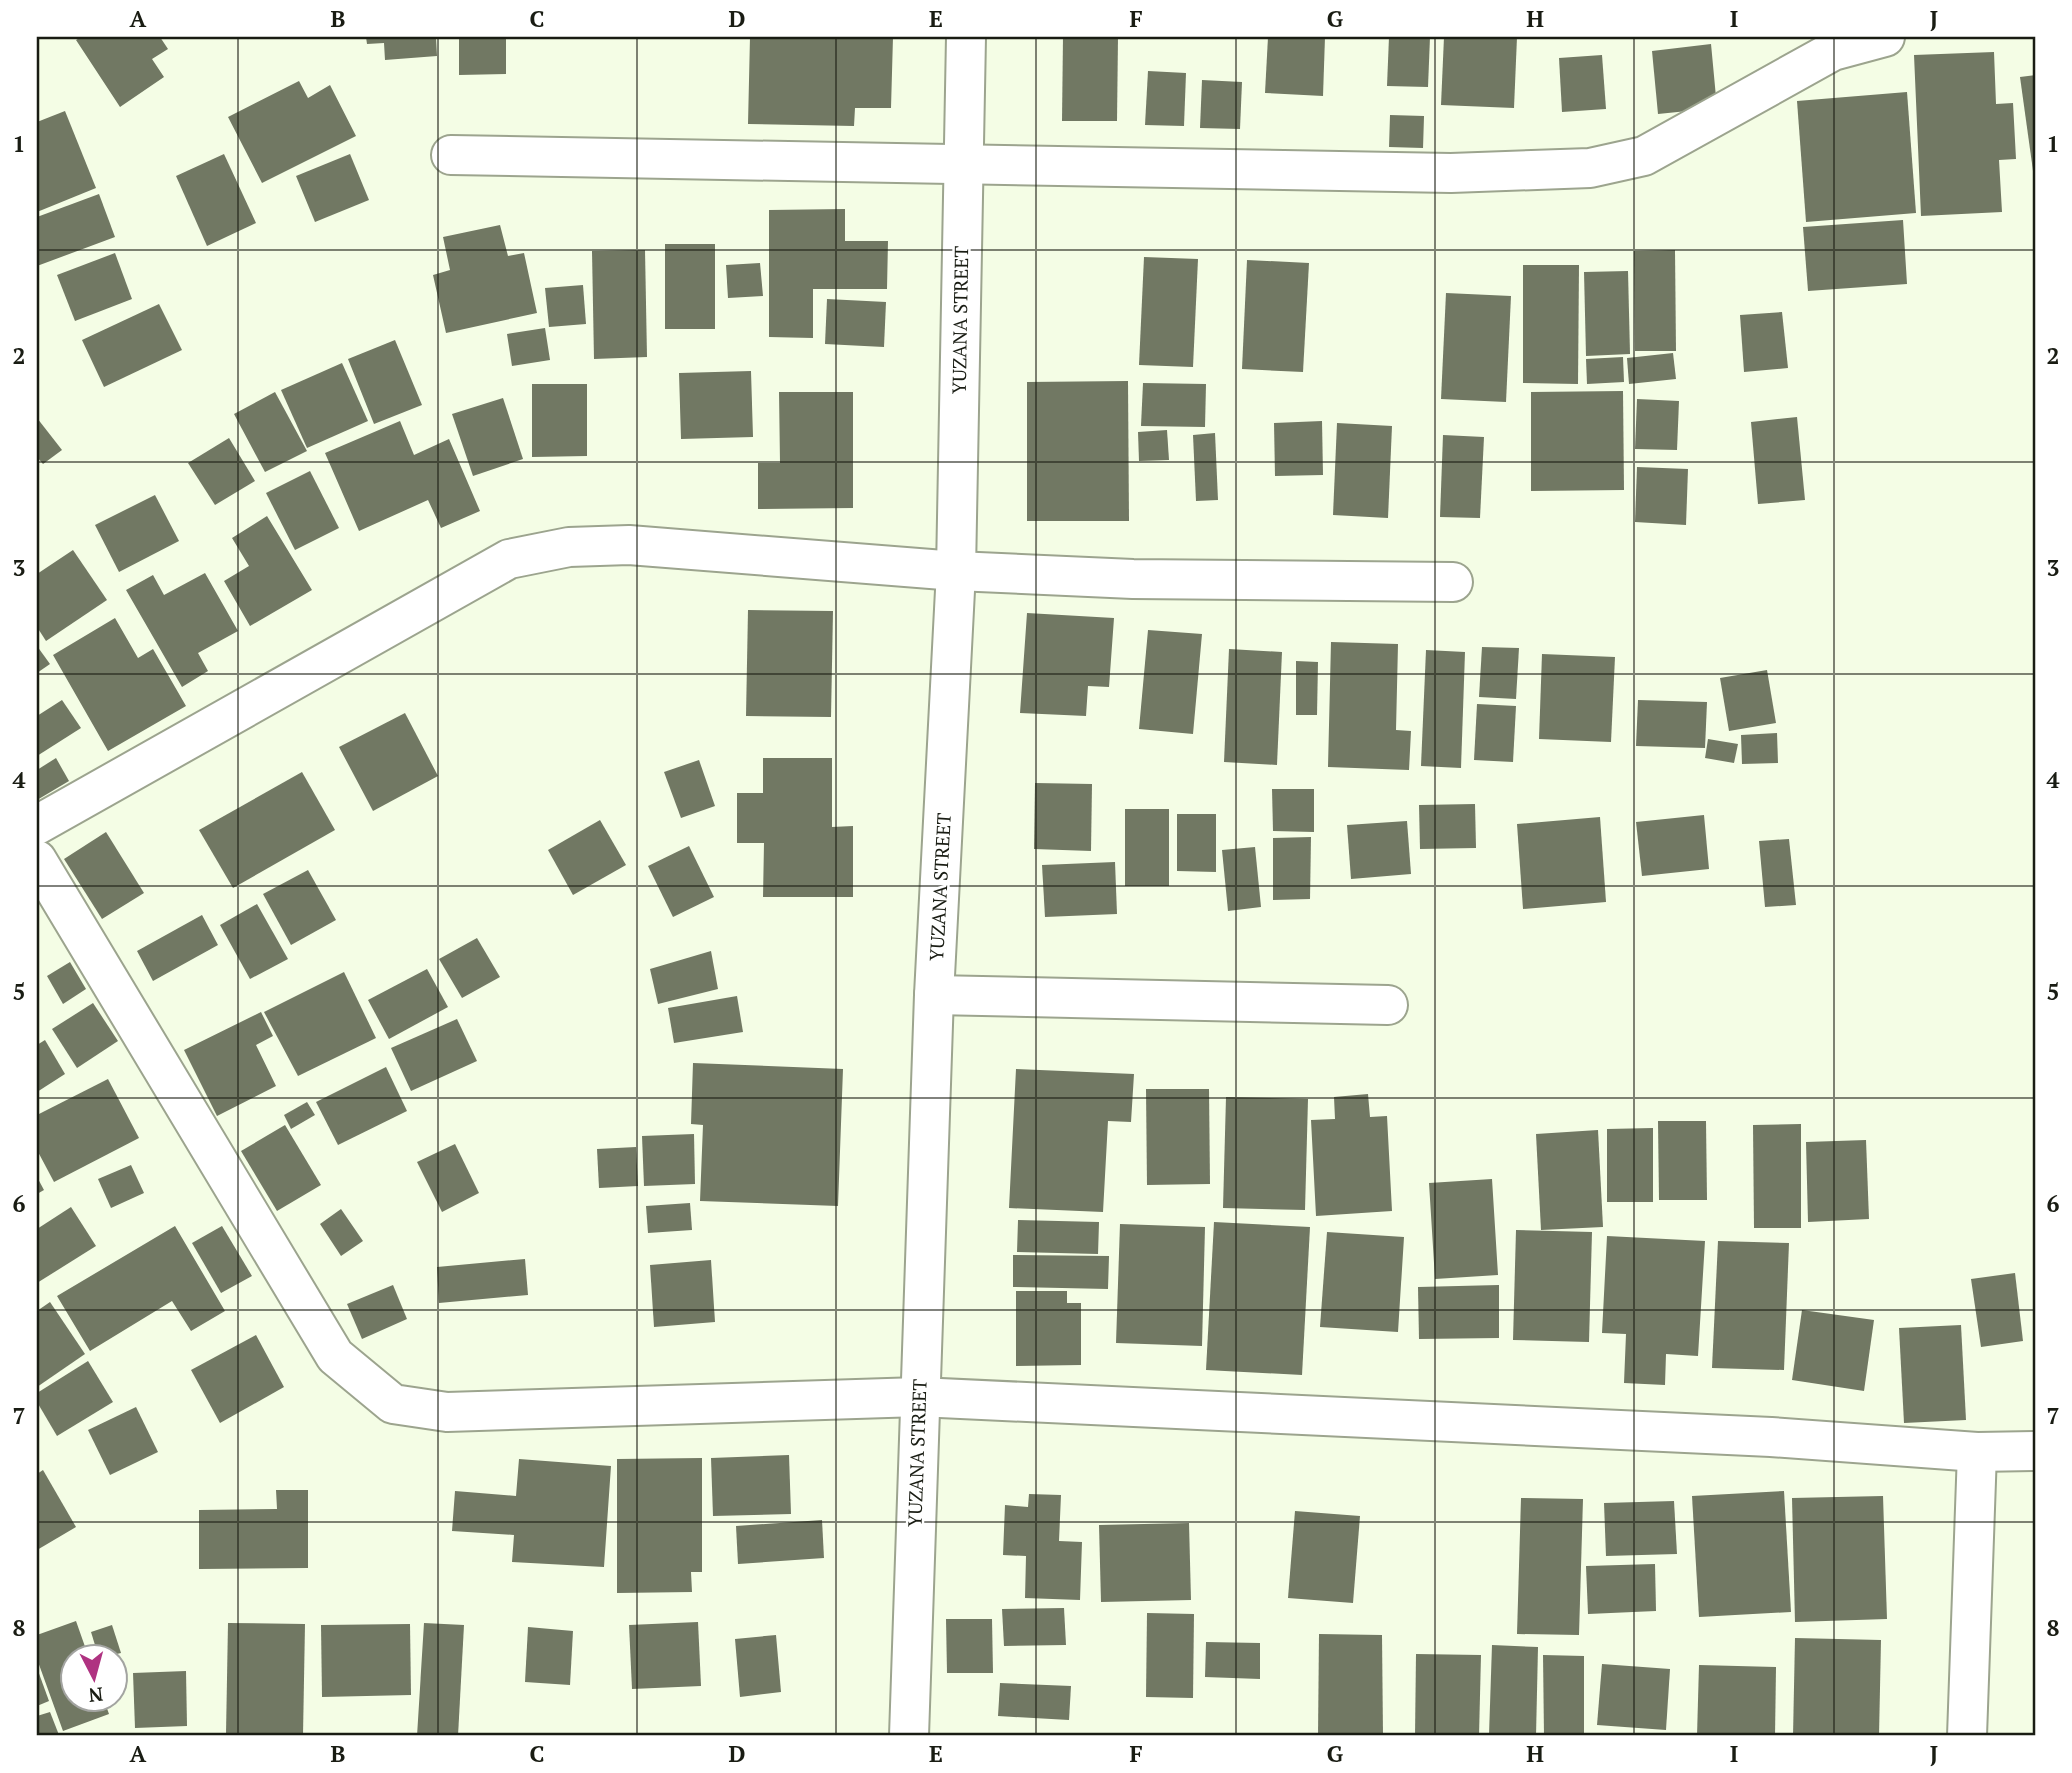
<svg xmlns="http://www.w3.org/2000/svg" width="2072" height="1773" viewBox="0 0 2072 1773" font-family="'PT Serif',serif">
<rect width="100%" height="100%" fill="#f4fde5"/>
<g fill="#717863">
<polygon points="81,37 160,37 168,49 152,59 164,77 120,107 76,40"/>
<polygon points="366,37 436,37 437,56 385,60 384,43 367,44"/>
<polygon points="459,37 506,37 506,74 459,75"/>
<polygon points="750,37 893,37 891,108 855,108 854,126 748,124"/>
<polygon points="1063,37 1118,37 1117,121 1062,121"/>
<polygon points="1268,37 1325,37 1323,96 1265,93"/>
<polygon points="1389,37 1430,37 1428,87 1387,86"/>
<polygon points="1444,37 1517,37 1514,108 1441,105"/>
<polygon points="1711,44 1717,108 1658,114 1652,51"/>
<polygon points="1994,52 1996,104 2013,103 2016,159 1999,160 2002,212 1921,216 1914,55"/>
<polygon points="1602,55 1606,109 1562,112 1559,58"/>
<polygon points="1148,71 1186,73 1184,126 1145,125"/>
<polygon points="2035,75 2035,178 2034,178 2020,77"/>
<polygon points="1202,80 1242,82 1240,129 1200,128"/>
<polygon points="299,81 308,98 330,85 356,136 262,183 228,117"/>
<polygon points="1907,92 1916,213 1806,222 1797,101"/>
<polygon points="65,111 96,188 37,212 37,122"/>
<polygon points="1390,115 1424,116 1423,148 1389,147"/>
<polygon points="224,154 256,223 207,246 176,176"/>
<polygon points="350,154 369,200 315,222 296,176"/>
<polygon points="99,194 115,237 37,266 37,217"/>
<polygon points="845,209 845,241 888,241 887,289 813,289 813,338 769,337 769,210"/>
<polygon points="1903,220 1907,284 1808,291 1803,227"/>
<polygon points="500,225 508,256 524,253 537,313 446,333 433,275 450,270 443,237"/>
<rect x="665" y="244" width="50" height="85"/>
<polygon points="645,250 647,357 594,359 592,251"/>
<polygon points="1675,250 1676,351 1635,351 1634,251"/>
<polygon points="115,253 132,299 75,321 57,275"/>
<polygon points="1144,257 1198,259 1193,367 1139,365"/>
<polygon points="1247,260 1309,263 1303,372 1242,369"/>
<polygon points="760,263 763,296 728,298 726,265"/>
<polygon points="1523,265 1579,265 1578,384 1523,383"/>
<polygon points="1628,271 1630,354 1586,356 1584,272"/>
<polygon points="583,285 586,324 549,327 545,288"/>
<polygon points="1446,293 1511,296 1506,402 1441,399"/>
<polygon points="827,299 886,302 884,347 825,344"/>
<polygon points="159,304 182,350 104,387 82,340"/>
<polygon points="1782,312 1788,368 1744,372 1740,315"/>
<polygon points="545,328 550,360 512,366 507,334"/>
<polygon points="395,340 422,405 374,424 348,359"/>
<polygon points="1673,353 1676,379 1629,384 1627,358"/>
<polygon points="1623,357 1624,382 1587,384 1586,359"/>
<polygon points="342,363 368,421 307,448 281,390"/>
<polygon points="751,371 753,437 681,439 679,373"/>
<polygon points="1128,381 1129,521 1027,521 1027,382"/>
<polygon points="1143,383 1206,384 1205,427 1141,426"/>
<polygon points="532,384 587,384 587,456 532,457"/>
<polygon points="1623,391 1624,490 1531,491 1531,392"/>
<polygon points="275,392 307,451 265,472 234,414"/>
<polygon points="779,392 853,392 853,508 758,509 758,463 780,463"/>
<polygon points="503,398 523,459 473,476 452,414"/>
<polygon points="1637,399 1679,401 1677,450 1635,449"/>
<polygon points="1797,417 1805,500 1758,504 1751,422"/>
<polygon points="37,418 62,450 43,464 37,457"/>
<polygon points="400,421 414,455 449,439 480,511 441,528 428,500 359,531 325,453"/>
<polygon points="1322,421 1323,475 1275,476 1274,423"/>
<polygon points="1337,423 1392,426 1388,518 1333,515"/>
<polygon points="1167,430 1169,460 1139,461 1138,432"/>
<polygon points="1215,433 1218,500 1196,501 1193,435"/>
<polygon points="1443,435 1484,437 1480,518 1440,517"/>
<polygon points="229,438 255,481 215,505 188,463"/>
<polygon points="1637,467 1688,469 1686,525 1635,522"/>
<polygon points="310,471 339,528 295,550 266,493"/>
<polygon points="155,495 179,541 119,572 95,525"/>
<polygon points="267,516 312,590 250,626 224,581 249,566 232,538"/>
<polygon points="73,550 107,600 46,641 37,627 37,574"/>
<polygon points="205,573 238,631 198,653 208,671 182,687 126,590 153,575 164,595"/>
<polygon points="748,610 833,611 831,717 746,716"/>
<polygon points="1027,613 1114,618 1109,687 1088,686 1086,716 1020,713"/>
<polygon points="115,618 138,658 153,649 186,706 108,751 53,655"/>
<polygon points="1148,630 1202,634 1193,734 1139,729"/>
<polygon points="1331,642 1398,644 1396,730 1411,731 1409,770 1328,767"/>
<polygon points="37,646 50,664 37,673"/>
<polygon points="1482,647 1519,648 1516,699 1479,697"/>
<polygon points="1229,649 1282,652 1277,765 1224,762"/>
<polygon points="1426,650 1465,652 1461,768 1421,766"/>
<polygon points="1542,654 1615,657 1611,742 1539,739"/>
<polygon points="1296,661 1318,662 1317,715 1296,715"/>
<polygon points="1767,670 1776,723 1729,731 1720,678"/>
<polygon points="62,700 81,728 37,756 37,716"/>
<polygon points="1638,700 1707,702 1705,748 1636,746"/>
<polygon points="1477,704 1516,706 1513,762 1474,760"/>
<polygon points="405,713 438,776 373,811 339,747"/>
<polygon points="1777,733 1778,763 1742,764 1741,735"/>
<polygon points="1708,739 1738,744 1734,763 1705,758"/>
<polygon points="56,758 69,781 37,800 37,770"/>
<polygon points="763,758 832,758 832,827 853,826 853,897 763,897 764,843 737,843 737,793 763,793"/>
<polygon points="699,760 715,806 681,818 664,772"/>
<polygon points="302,772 335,830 233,888 199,830"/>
<polygon points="1035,783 1092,784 1091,851 1034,849"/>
<polygon points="1272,789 1314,789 1314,832 1273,831"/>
<polygon points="1475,804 1476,848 1420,849 1419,805"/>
<rect x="1125" y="809" width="44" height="77"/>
<polygon points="1177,814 1216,814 1216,872 1177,871"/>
<polygon points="1704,815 1709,869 1642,876 1636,822"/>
<polygon points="1600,817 1606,902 1523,909 1517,824"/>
<polygon points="600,820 626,865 573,895 548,850"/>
<polygon points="1407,821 1411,874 1351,879 1347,825"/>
<polygon points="106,832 144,893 102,919 64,859"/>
<polygon points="1311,837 1310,899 1273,900 1273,838"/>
<polygon points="1789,839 1796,905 1765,907 1759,841"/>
<polygon points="689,846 714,897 673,917 648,866"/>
<polygon points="1255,847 1261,907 1228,911 1222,850"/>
<polygon points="1115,862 1117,914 1045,917 1042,865"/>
<polygon points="308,870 336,920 291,945 263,894"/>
<polygon points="257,904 288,959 250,979 220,925"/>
<polygon points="202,915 218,945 153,981 137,951"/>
<polygon points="477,938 500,977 462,998 439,959"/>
<polygon points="711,951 718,989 658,1004 650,969"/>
<polygon points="70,962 86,989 63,1004 47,976"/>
<polygon points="427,969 448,1007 389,1039 368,1000"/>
<polygon points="344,972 376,1038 298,1076 264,1012"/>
<polygon points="737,996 743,1032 674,1043 668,1008"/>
<polygon points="93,1003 118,1041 77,1068 52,1029"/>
<polygon points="261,1012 273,1036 256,1045 276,1086 217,1116 184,1050"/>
<polygon points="457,1019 477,1061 411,1091 391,1048"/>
<polygon points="45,1040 65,1074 37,1092 37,1045"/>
<polygon points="693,1063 843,1069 838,1206 700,1201 703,1125 691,1124"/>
<polygon points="386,1067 407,1111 338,1145 316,1102"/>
<polygon points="1016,1069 1134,1074 1131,1122 1108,1121 1103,1212 1009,1208"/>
<polygon points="108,1079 139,1138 54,1182 37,1150 37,1115"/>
<polygon points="1146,1089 1209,1089 1210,1184 1147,1185"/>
<polygon points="1368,1094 1370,1117 1387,1116 1392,1211 1316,1216 1311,1120 1335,1119 1334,1097"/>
<polygon points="1226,1097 1308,1099 1305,1210 1223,1208"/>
<polygon points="307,1102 315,1115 291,1129 284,1115"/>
<polygon points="1658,1121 1706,1121 1707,1200 1659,1200"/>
<polygon points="1801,1124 1801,1228 1754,1228 1753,1125"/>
<polygon points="285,1125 321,1185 277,1211 241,1151"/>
<polygon points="1653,1128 1653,1202 1607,1202 1607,1129"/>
<polygon points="1598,1130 1603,1227 1541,1230 1536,1134"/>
<polygon points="694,1134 695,1184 644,1186 642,1136"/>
<polygon points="1866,1140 1869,1219 1808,1222 1806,1142"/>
<polygon points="455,1144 479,1193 442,1212 417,1162"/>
<polygon points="636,1147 638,1186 599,1188 597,1149"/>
<polygon points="131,1165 144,1193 111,1208 98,1179"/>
<polygon points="37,1177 44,1190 37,1194"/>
<polygon points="1492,1179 1498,1275 1435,1279 1429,1183"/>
<polygon points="690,1203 692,1230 648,1233 646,1206"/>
<polygon points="71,1207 96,1246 37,1283 37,1229"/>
<polygon points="341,1209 363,1241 341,1256 320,1224"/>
<polygon points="1018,1220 1099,1222 1098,1254 1017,1252"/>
<polygon points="1214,1222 1310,1227 1302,1375 1206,1370"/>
<polygon points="1120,1224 1205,1227 1202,1346 1116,1343"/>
<polygon points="175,1226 225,1311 191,1331 172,1301 90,1351 57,1296"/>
<polygon points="222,1226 252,1276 221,1293 192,1243"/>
<polygon points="1516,1230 1592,1232 1589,1342 1513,1340"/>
<polygon points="1327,1232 1404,1237 1398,1332 1320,1327"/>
<polygon points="1607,1236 1705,1241 1698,1356 1666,1354 1665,1385 1624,1383 1626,1334 1602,1333"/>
<polygon points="1718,1241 1789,1243 1784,1370 1712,1368"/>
<polygon points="1013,1255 1109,1256 1108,1289 1013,1287"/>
<polygon points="525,1259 528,1295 439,1303 437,1267"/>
<polygon points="711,1260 715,1322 654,1327 650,1265"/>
<polygon points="2015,1273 2023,1341 1981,1347 1971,1279"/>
<polygon points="393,1285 407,1319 362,1339 347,1304"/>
<polygon points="1499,1285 1499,1338 1419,1339 1418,1287"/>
<polygon points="1016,1291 1067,1291 1067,1303 1081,1303 1081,1365 1016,1366"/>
<polygon points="50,1302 85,1354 37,1387 37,1311"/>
<polygon points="1802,1310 1874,1320 1864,1391 1792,1380"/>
<polygon points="1961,1325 1966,1420 1904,1423 1899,1328"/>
<polygon points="256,1335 284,1387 220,1423 191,1370"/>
<polygon points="88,1361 113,1402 57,1436 37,1402 37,1393"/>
<polygon points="136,1407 158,1452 110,1475 88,1430"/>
<polygon points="789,1455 791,1514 713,1516 711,1458"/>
<polygon points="702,1458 702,1572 691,1572 692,1592 617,1593 617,1459"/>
<polygon points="519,1459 611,1466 604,1567 512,1562 514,1535 452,1531 455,1491 516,1496"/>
<polygon points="43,1470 76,1527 37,1550 37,1474"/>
<polygon points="276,1490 308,1490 308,1568 199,1569 199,1510 277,1509"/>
<polygon points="1784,1491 1791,1612 1699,1617 1692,1496"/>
<polygon points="1029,1494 1061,1495 1059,1541 1082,1542 1080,1600 1025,1598 1026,1556 1003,1555 1005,1505 1028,1507"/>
<polygon points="1883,1496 1887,1619 1795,1622 1792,1498"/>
<polygon points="1521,1498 1583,1499 1579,1635 1517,1634"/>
<polygon points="1674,1501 1677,1554 1606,1556 1604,1503"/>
<polygon points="1295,1511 1360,1516 1353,1603 1288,1598"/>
<polygon points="822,1520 824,1558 738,1564 736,1526"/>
<polygon points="1189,1523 1191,1600 1101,1602 1099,1525"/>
<polygon points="1655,1564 1656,1611 1588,1614 1586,1566"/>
<polygon points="1064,1608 1066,1645 1004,1646 1002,1609"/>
<polygon points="1147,1613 1194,1614 1193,1698 1146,1697"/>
<polygon points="946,1619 992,1619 993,1673 947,1673"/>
<polygon points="76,1621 89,1658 74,1658 74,1700 104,1700 109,1714 63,1731 37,1659 37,1635"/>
<polygon points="698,1622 701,1686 632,1689 629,1625"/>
<polygon points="228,1623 305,1624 303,1735 226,1734"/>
<polygon points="424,1623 464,1625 458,1736 417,1736"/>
<polygon points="410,1624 411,1695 322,1697 321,1625"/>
<polygon points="112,1625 121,1653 99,1658 91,1632"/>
<polygon points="528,1627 573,1631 570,1685 525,1682"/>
<polygon points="1319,1634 1382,1635 1383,1736 1318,1736"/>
<polygon points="776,1635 781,1692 740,1697 735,1639"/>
<polygon points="1795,1638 1881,1640 1879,1736 1793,1736"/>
<polygon points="1206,1642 1260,1643 1260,1679 1205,1677"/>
<polygon points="1492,1645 1538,1647 1536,1736 1489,1735"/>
<polygon points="1416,1654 1481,1655 1479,1736 1415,1736"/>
<polygon points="1543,1655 1584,1656 1584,1736 1544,1736"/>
<polygon points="1602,1664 1670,1669 1666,1730 1597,1725"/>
<polygon points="1699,1665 1776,1667 1775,1736 1697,1736"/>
<polygon points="37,1668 49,1701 37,1706"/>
<polygon points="186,1671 187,1726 135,1728 133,1673"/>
<polygon points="1000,1683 1071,1686 1069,1720 998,1716"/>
<polygon points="50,1712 59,1735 37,1736 37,1716"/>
</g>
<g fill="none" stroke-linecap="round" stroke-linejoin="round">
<g stroke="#9ca48e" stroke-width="42">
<g id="minor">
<polyline points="451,155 1451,173 1590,168 1644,156 1833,51 1885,37"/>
<polyline points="37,825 509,559 569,547 629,545 956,571 1133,579 1453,582"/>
<polyline points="37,860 335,1356 393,1404 447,1412 919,1397 1771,1437 1977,1452 2035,1451"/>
<polyline points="934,995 1388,1005"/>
<polyline points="1967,1736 1977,1452"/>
</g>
</g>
<g stroke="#9ca48e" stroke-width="42">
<polyline id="tertiary" points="909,1736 934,995 956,571 966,37"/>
</g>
<use href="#minor" stroke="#fff" stroke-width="38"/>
<use href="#tertiary" stroke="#fff" stroke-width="38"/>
</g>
<path fill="none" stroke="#191c13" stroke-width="2" stroke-opacity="0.55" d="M238,37V1736M438,37V1736M637,37V1736M836,37V1736M1036,37V1736M1236,37V1736M1435,37V1736M1634,37V1736M1834,37V1736M37,250H2035M37,462H2035M37,674H2035M37,886H2035M37,1098H2035M37,1310H2035M37,1522H2035"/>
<g text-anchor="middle" stroke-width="5" stroke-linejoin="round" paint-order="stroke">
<g font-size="19" fill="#191c13" stroke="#fff">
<text transform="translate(960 320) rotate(-89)" y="7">YUZANA STREET</text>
<text transform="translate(940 887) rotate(-87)" y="7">YUZANA STREET</text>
<text transform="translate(917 1453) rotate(-88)" y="7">YUZANA STREET</text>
</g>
</g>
<rect width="2072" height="1773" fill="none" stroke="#ffffff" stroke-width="77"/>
<g transform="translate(94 1678) rotate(174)"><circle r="33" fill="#ffffff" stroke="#a3a4a1" stroke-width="2"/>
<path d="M0-5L12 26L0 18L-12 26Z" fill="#af3281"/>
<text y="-10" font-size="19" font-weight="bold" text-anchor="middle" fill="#191c13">N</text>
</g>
<rect x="38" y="38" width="1996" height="1696" fill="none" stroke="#191c13" stroke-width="2.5"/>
<g font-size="23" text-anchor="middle" font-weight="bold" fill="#191c13">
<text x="138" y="27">A</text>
<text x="338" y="27">B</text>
<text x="537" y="27">C</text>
<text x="737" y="27">D</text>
<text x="936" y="27">E</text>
<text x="1136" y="27">F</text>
<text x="1335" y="27">G</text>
<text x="1535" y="27">H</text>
<text x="1734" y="27">I</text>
<text x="1934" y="27">J</text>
<text x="19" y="152">1</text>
<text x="2053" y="152">1</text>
<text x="19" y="364">2</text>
<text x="2053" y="364">2</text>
<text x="19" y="576">3</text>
<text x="2053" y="576">3</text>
<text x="19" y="788">4</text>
<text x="2053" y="788">4</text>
<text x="19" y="1000">5</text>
<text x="2053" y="1000">5</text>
<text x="19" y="1212">6</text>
<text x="2053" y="1212">6</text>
<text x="19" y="1424">7</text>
<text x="2053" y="1424">7</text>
<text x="19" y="1636">8</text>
<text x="2053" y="1636">8</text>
<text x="138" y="1762">A</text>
<text x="338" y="1762">B</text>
<text x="537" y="1762">C</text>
<text x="737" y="1762">D</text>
<text x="936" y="1762">E</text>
<text x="1136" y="1762">F</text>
<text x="1335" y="1762">G</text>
<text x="1535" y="1762">H</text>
<text x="1734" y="1762">I</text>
<text x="1934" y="1762">J</text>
</g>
</svg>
